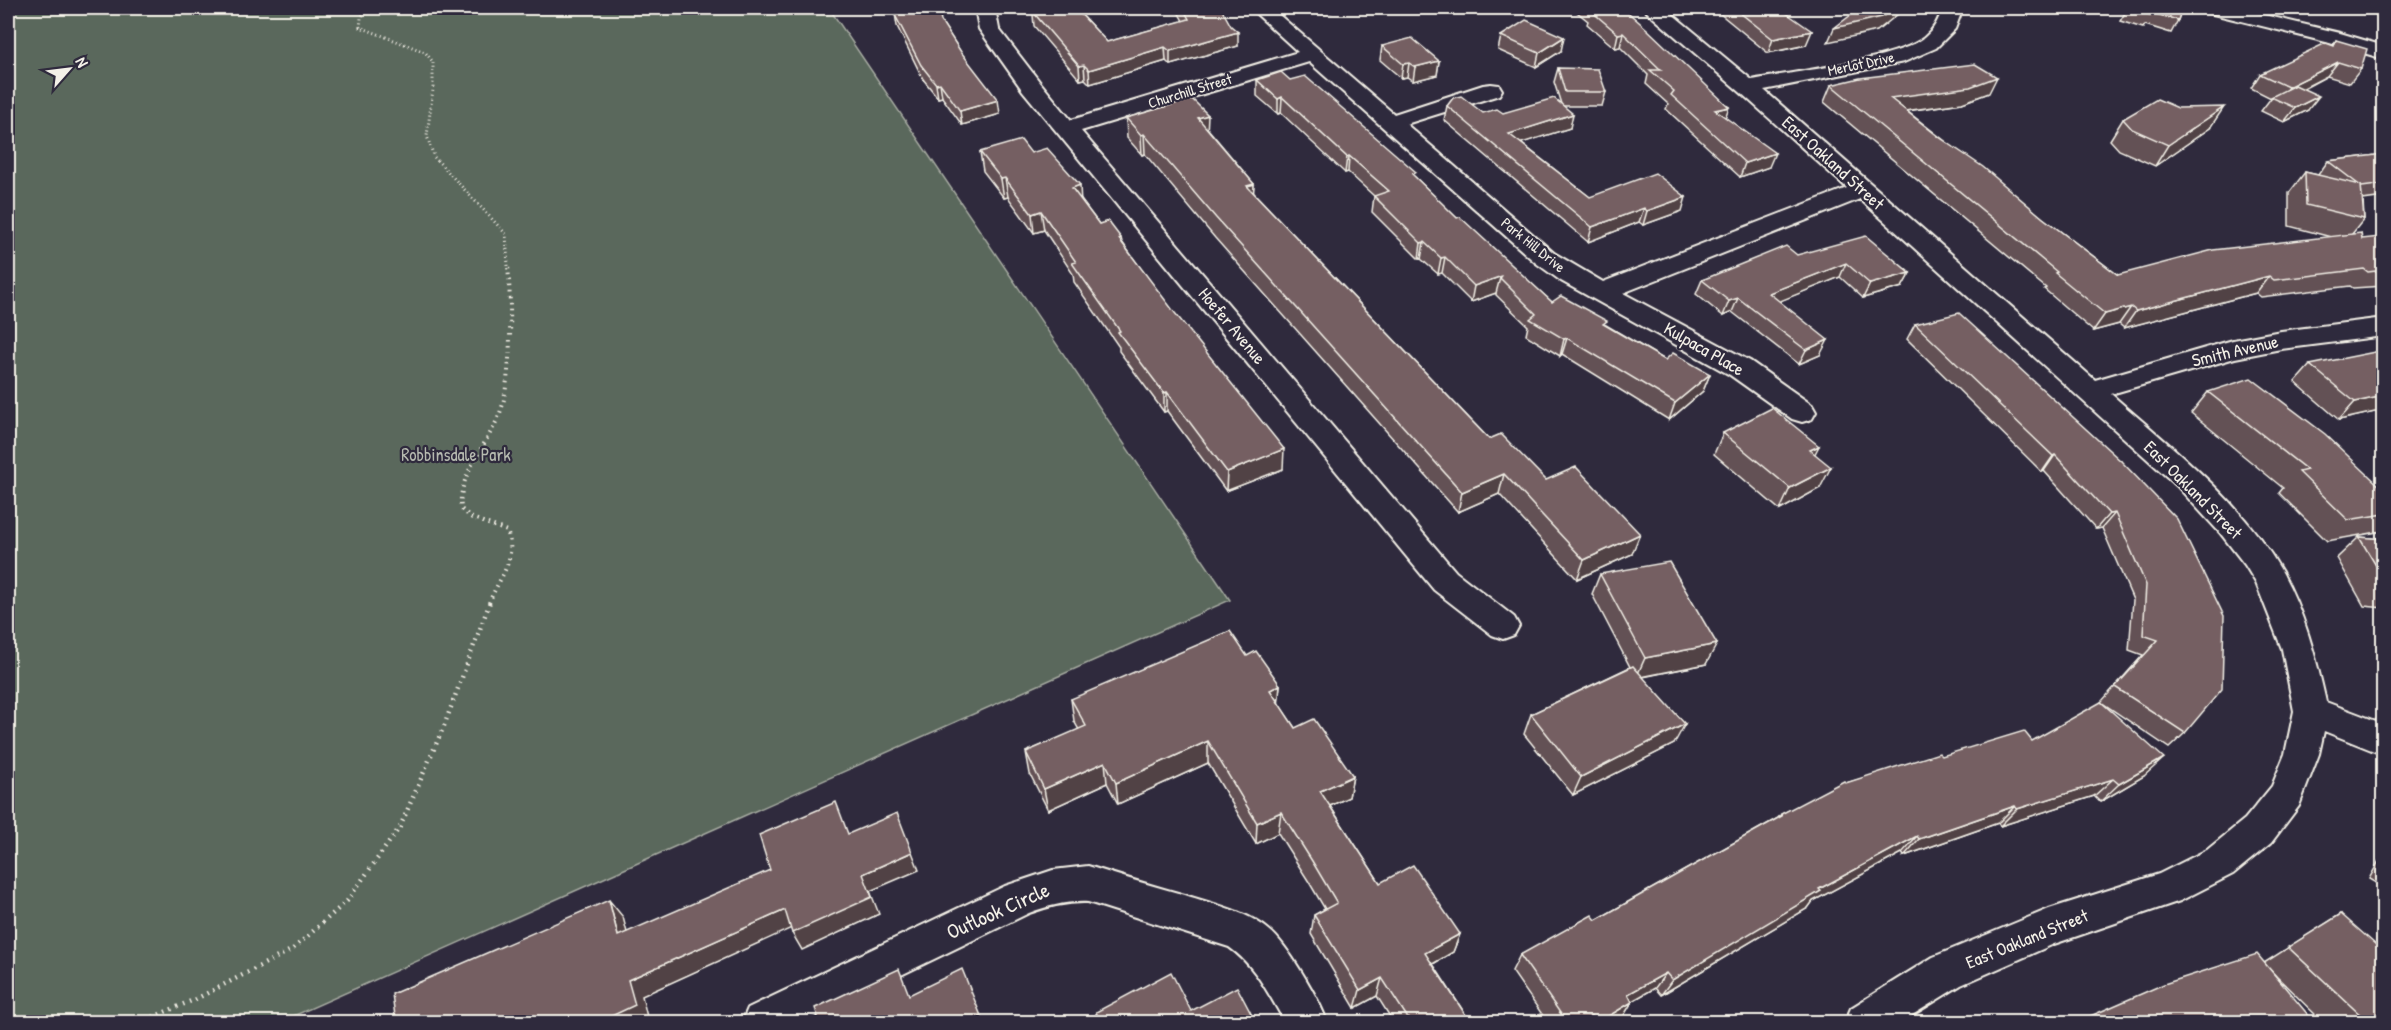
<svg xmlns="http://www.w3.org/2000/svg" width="2391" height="1030" viewBox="0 0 2391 1030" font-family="'Patrick Hand',sans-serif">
<rect width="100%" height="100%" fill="#2f2a3d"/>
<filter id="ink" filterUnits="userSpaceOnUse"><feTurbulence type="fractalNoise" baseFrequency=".0167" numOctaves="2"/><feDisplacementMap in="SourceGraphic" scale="12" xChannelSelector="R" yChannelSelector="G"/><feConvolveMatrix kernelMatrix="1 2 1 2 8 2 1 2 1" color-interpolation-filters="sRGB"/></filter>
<g filter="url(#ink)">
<polygon fill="#5a675c" stroke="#a7aca2" stroke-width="1.5" points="8,8 829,8 1230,600 280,1022 8,1022"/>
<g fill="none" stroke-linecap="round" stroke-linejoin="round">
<g stroke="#f4f1e8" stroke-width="4">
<g id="minor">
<path d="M975,8H995L999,29L1039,81L1071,120L1298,52L1250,8H1271L1394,114L1483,85L1491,84L1499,85L1502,90L1499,95L1406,124L1554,253L1603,282L1847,188L1740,92L1647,12L1644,8H1665L1752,80C1791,72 1896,60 1924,38C1935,29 1938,20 1943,8H1963L1955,29L1936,48L1904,62L1764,90L2095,380L2233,340L2281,331L2384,318V336L2281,349L2235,358L2111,394C2172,448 2241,500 2282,572C2304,612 2316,657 2326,702L2384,724V755L2324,731L2319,754L2299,806L2271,843L2233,874L2180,901L2054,944L1961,985L1901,1022H1845L1851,1008L1933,957L2049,909L2159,874L2207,850L2245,819L2272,786L2285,754L2294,711L2282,649L2256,583L2245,565L2221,534L2177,486L1860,199L1623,293L1750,361L1812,405L1816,412L1812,419L1802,422L1792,419L1730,375L1561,281L1536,263L1309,62L1081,131L1456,572L1514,617L1519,626L1514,635L1503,639L1492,635L1434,590L1023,91L979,29Z"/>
<polygon points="2202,8 2235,8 2340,33 2384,46 2384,59 2326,42 2205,12"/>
<path d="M1088,866C1120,876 1152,886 1185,895C1212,904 1247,911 1269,930C1287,944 1320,1000 1327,1022H1285C1269,995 1256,966 1229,947L1088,902C1067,901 1048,906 1029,913L804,1022H742L748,1008L1005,886L1053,870Z"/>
</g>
</g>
<polyline stroke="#f4f1e8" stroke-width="3" stroke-dasharray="1 3" stroke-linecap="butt" points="367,8 361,18 360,27 425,52 433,62 433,89 427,136 434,157 506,234 508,266"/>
<path stroke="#f4f1e8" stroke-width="4" stroke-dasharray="1.5 4.5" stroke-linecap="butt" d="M489,603C499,577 518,560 507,531L472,518L461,509C457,469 497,437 504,399C512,357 511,307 508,265"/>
<polyline stroke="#f4f1e8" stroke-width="4.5" stroke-dasharray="1.5 5" stroke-linecap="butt" points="141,1022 196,999 293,949 347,901 400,827 444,726 490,602"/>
<use href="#minor" fill="#2f2a3d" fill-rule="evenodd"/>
</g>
<g fill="#645154" stroke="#f4f1e8" stroke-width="1.5">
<polygon points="894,8 941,21 1000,114 962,125 942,97 938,98 923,79 897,26"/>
<polygon points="1029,8 1077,8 1078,11 1107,42 1183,21 1176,8 1221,8 1238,46 1170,65 1166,61 1090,84 1085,79 1080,80 1034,26 1033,15"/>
<polygon points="1315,8 1346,8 1322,14"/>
<polygon points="1572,8 1623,8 1725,117 1769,167 1740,177 1666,109 1668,104 1646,84 1648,75 1620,47 1615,48 1587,24 1588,21"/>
<polygon points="1713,8 1779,8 1806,45 1768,53"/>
<polygon points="2128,8 2182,8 2178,20 2171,33 2145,25 2143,28 2120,21"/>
<polygon points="1501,36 1561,51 1536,67 1498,50"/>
<polygon points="2336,40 2361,69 2350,83 2327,76 2303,89 2308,110 2284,122 2261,111 2271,98 2251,88 2260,74 2333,45"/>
<polygon points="1382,46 1439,61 1437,75 1413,81 1407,77 1401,78 1380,60"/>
<polygon points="1558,68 1606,92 1602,106 1563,106 1570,128 1521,143 1590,197 1682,211 1643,225 1639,222 1588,242 1444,120 1447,106 1483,113 1503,113 1561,104 1554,82"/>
<polygon points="1257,80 1290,80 1415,177 1457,218 1552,302 1606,325 1665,360 1710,374 1703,391 1669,420 1562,354 1560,356 1526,335 1528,326 1496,295 1496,293 1471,302 1442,273 1438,274 1421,259 1419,259 1372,212 1374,196 1348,172 1345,173 1281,113 1278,114 1257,96"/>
<polygon points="1831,85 1989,93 1962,103 1907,111 2043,218 2118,275 2331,237 2289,226 2289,193 2305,172 2318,175 2328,161 2384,154 2384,197 2363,200 2364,219 2352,234 2362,239 2384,240 2384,286 2353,288 2350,286 2261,297 2256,293 2124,328 2119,324 2093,331 2044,289 2046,288 1824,102"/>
<polygon points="1126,118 1208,129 1254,184 1253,192 1489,439 1546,480 1632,554 1577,579 1499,494 1458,512 1215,238 1145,154 1142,155 1127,138"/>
<polygon points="2123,119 2210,128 2155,166 2119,150 2110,140"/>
<polygon points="980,152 1031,153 1081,200 1099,224 1121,238 1122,242 1283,469 1226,491 1167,411 1164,412 1119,351 1119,347 1074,282 1073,274 1044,230 1034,233 1008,197 1004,198 983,171"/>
<polygon points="1797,255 1910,273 1902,287 1863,298 1840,277 1779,301 1820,355 1799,364 1732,312 1723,316 1696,294 1702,280"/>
<polygon points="1915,324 2121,461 2185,733 2169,748 2101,702 2143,655 2129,650 2133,600 2102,528 2096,529 2044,471 2042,472 1907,339"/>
<polygon points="2310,365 2384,410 2339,420 2295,382"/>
<polygon points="2208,392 2384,490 2383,531 2327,541 2279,493 2283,488 2191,413"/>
<polygon points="1723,433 1820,488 1780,510 1714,454"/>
<polygon points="2359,537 2384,539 2384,608 2364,606 2337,558"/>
<polygon points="1600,574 1706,664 1643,677 1674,744 1573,795 1524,734 1531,714 1630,667 1592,594"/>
<polygon points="1247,656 1280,685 1278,703 1295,728 1353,776 1349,797 1330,806 1380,883 1460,934 1453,952 1433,964 1471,1023 1394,1023 1377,996 1355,1008 1311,934 1314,915 1325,909 1309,882 1278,833 1256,844 1208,763 1118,804 1107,783 1048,810 1030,774 1026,752 1079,730 1074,721 1071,699"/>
<polygon points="2032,741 2144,776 2100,802 2094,796 2000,826 1998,823 1904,856 1902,853 1813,901 1808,908 1661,995 1655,988 1632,1001 1623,1017 1612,1023 1548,1023 1512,971 1520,955 1596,920 1778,818 1781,814 1846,783 1942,756"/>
<polygon points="2384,852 2384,888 2369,879"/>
<polygon points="2341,914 2367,1021 2363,1023 2324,1023 2277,977 2264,963"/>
<polygon points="1191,1011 1256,1023 1097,1023 1096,1012"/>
</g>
<g fill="#514245" stroke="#f4f1e8" stroke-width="1.5">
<polygon points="1322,8 1346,8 1322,14"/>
<polygon points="1895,8 1901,8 1898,14 1877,31 1828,42 1834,28"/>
<polygon points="1812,31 1806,45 1768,53 1773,39"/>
<polygon points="1238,32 1238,46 1170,65 1170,51"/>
<polygon points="1623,33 1620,47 1615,48 1618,34"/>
<polygon points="1564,37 1561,51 1536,67 1539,53"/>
<polygon points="1165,47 1166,61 1090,84 1089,70"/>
<polygon points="1439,61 1437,75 1413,81 1415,67"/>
<polygon points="2338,62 2327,76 2278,101 2288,87"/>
<polygon points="1409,63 1407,77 1401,78 1403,64"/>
<polygon points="1084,65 1085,79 1080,80 1079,66"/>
<polygon points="1997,77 1989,93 1962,103 1883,114 1890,98"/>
<polygon points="940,83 942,97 938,98 936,84"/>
<polygon points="2319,96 2308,110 2284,122 2295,108"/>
<polygon points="1282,97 1281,113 1278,114 1278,99"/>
<polygon points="998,100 1000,114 962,125 960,111"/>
<polygon points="1729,107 1724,121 1715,110"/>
<polygon points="2224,107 2210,128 2155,166 2168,145"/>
<polygon points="1573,114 1570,128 1506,148 1509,134"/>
<polygon points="1208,115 1207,135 1198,118"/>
<polygon points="1144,134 1145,154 1142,155 1141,135"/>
<polygon points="1775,153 1769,167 1740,177 1745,163"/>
<polygon points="1349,156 1348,172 1345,173 1347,157"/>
<polygon points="1005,178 1008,197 1004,198 1001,179"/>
<polygon points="1254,184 1253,204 1247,186"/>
<polygon points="1080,185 1081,204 1072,188"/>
<polygon points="1686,197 1682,211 1643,225 1647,211"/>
<polygon points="1644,208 1639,222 1588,242 1592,227"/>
<polygon points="1041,211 1044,230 1034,233 1032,214"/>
<polygon points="1424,242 1421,259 1419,259 1421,243"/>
<polygon points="1445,257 1442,273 1438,274 1441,258"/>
<polygon points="1846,263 1840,277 1763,308 1769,293"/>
<polygon points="1910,273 1902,287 1863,298 1870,284"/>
<polygon points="1502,276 1500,278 1496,293 1471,302 1474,286"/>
<polygon points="2269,276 2256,293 2124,328 2136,311"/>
<polygon points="1738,298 1732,312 1723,316 1729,301"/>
<polygon points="2131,307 2119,324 2093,331 2105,314"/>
<polygon points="1567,338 1562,354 1560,356 1564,339"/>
<polygon points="1828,340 1820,355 1799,364 1806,350"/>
<polygon points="1710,374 1703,391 1669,420 1675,403"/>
<polygon points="1167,392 1167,411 1164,412 1164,393"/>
<polygon points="2384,396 2384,410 2339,420 2355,402"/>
<polygon points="1819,446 1808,467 1810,450"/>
<polygon points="1284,449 1283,469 1226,491 1227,472"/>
<polygon points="2055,455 2044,471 2042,472 2053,456"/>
<polygon points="1831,467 1820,488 1780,510 1790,488"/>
<polygon points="1504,474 1499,494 1458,512 1462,492"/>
<polygon points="2115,513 2102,528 2096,529 2109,514"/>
<polygon points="1640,534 1632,554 1577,579 1584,560"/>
<polygon points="1717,644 1706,664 1636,678 1645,658"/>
<polygon points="1280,685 1278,708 1270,690"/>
<polygon points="1685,724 1674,744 1573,795 1581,777"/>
<polygon points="1208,741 1208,763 1118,804 1116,783"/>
<polygon points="2164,758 2144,776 2100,802 2119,784"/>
<polygon points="1105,762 1107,783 1048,810 1044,789"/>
<polygon points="1353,776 1349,797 1317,812 1320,791"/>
<polygon points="2113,779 2094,796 2000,826 2017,809"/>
<polygon points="2015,806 1998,823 1904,856 1919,839"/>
<polygon points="1281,812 1278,833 1256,844 1257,823"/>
<polygon points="1917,836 1902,853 1813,901 1808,908 1661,995 1672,980 1819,889"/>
<polygon points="912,852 919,870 870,891 879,914 802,950 792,933 863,874"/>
<polygon points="609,900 623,917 632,952 618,936"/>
<polygon points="785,910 794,927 642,996 648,1021 645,1023 597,1023 628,980"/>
<polygon points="1460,934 1453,952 1419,972 1425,953"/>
<polygon points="1666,973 1655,988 1618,1009 1628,994"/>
<polygon points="1382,978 1377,996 1355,1008 1360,990"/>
<polygon points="1632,1002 1623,1017 1612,1023 1597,1023"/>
<polygon points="981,1016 983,1023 969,1023"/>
<polygon points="1591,1016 1587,1023 1580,1023"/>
</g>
<g fill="#745e62" stroke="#f4f1e8" stroke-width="1.5">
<polygon points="894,8 939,8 941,21 961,52 998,100 960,111 940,83 936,84 921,65 894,13"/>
<polygon points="1037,8 1077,8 1078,11 1107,42 1189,19 1183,8 1221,8 1231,26 1238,32 1170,51 1165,47 1089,70 1084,65 1079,66 1033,12 1039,10"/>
<polygon points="1591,8 1623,8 1647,29 1729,107 1715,110 1775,153 1745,163 1671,95 1674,91 1650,70 1661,70 1623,33 1618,34 1590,10 1593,10"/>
<polygon points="1734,8 1779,8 1812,31 1773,39"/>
<polygon points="1860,8 1895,8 1882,17 1834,28"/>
<polygon points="2128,8 2182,8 2178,20 2152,13 2150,15 2127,9"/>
<polygon points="1526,20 1564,37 1539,53 1501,36"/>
<polygon points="1412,38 1439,61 1415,67 1409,63 1403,64 1382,46"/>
<polygon points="2336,40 2367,49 2361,69 2338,62 2288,87 2260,74 2326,43 2334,46"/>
<polygon points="1975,64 1997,77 1970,87 1890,98 1939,137 1983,167 2043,218 2118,275 2213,250 2361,233 2362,239 2380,237 2384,240 2384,270 2368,272 2364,269 2274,280 2269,276 2136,311 2131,307 2105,314 2055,273 2057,272 1831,85 1860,78"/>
<polygon points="1558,68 1598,69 1606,92 1565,92"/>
<polygon points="1281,72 1290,80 1305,76 1416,172 1412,174 1457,218 1460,217 1552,302 1561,296 1607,321 1603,324 1665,360 1673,353 1710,374 1675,403 1567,338 1564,339 1530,319 1536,314 1500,278 1502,276 1474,286 1445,257 1441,258 1424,242 1421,243 1374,196 1389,191 1349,156 1347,157 1282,97 1278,99 1257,80"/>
<polygon points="2295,85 2319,96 2295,108 2271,97"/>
<polygon points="1461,96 1483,113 1497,109 1503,113 1554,98 1573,114 1509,134 1590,197 1655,173 1686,197 1647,211 1644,208 1592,227 1447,106 1453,98"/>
<polygon points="1192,99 1208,115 1198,118 1254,184 1247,186 1489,439 1501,434 1546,480 1576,467 1640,534 1584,560 1504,474 1462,492 1216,218 1144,134 1141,135 1126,118"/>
<polygon points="2157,99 2178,108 2224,107 2168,145 2132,129 2123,119"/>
<polygon points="1021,140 1031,153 1047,148 1080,185 1072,188 1099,224 1108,221 1121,238 1119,239 1175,313 1284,449 1227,472 1167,392 1164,393 1118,332 1120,331 1072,263 1076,262 1041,211 1032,214 1005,178 1001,179 980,152"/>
<polygon points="2384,154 2384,184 2362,187 2328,161"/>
<polygon points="2305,172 2361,185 2364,219 2306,205"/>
<polygon points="1866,236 1910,273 1870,284 1846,263 1769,293 1828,340 1806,350 1738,298 1729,301 1702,280 1786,246 1797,255"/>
<polygon points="1959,313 2121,461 2177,519 2224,616 2222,689 2185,733 2115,687 2158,640 2143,635 2146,585 2115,513 2109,514 2055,455 2053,456 1915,324"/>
<polygon points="2384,351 2384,396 2355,402 2310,365 2375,352"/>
<polygon points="2251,378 2325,434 2384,490 2384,514 2348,520 2299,472 2307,470 2208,392"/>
<polygon points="1772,408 1819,446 1810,450 1831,467 1790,488 1723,433"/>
<polygon points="2359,537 2384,539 2384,579"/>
<polygon points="1669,562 1717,644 1645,658 1600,574"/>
<polygon points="1230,631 1247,656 1256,651 1280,685 1270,690 1295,728 1314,719 1353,776 1320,791 1380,883 1413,865 1460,934 1425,953 1471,1023 1411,1023 1382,978 1360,990 1314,915 1337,903 1312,861 1281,812 1257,823 1208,741 1116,783 1105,762 1044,789 1026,752 1086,726 1071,699"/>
<polygon points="1633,666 1685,724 1581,777 1531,714"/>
<polygon points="2101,702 2164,758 2119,784 2113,779 2017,809 2015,806 1919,839 1917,836 1819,889 1821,891 1672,980 1666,973 1628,994 1632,1002 1597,1023 1595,1023 1591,1016 1580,1023 1567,1023 1520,955 1592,915 1596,920 1782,816 1781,814 1844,781 1846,783 1939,753 1942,756 2024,731 2032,741"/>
<polygon points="836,802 848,834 897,813 912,852 863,874 872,897 792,933 785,910 628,980 635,1005 597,1023 542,1023 542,1019 534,1023 396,1023 392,994 609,900 618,936 770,870 759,835"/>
<polygon points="2341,914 2384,952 2384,1009 2367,1021 2288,947"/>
<polygon points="2257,954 2315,1023 2079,1023 2086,1018 2164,984"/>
<polygon points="899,969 909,995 962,969 981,1016 969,1023 820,1023 815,1008"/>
<polygon points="1171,972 1191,1011 1237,987 1256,1023 1101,1023 1096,1012"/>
</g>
</g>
<g text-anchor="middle" stroke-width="4.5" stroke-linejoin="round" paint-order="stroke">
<g font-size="15" fill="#f4f1e8" stroke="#2f2a3d">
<text transform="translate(1861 64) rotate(-12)" y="5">Merlot Drive</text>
<text transform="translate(1190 91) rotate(-17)" y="5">Churchill Street</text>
<text transform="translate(1533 245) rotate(39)" y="5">Park Hill Drive</text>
</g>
<g font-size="18" fill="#f4f1e8" stroke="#2f2a3d">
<text transform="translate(1833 163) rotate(42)" y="6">East Oakland Street</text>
<text transform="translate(1232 326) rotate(50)" y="6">Hoefer Avenue</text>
<text transform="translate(1704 349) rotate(30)" y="6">Kulpaca Place</text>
<text transform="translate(2235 351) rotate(-13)" y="6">Smith Avenue</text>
<text transform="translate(2193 490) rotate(45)" y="6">East Oakland Street</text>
<text transform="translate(2027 939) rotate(-22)" y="6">East Oakland Street</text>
</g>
<g font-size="18" fill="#b6bab0" stroke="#2f2a3d">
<text x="456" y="461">Robbinsdale Park</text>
</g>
<g font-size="21" fill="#f4f1e8" stroke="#2f2a3d">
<text transform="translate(998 911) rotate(-24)" y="7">Outlook Circle</text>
</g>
</g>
<rect width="2391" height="1030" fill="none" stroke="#2f2a3d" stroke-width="30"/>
<rect x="15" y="15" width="2361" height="1000" fill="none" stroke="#f4f1e8" stroke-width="2" filter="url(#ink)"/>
<g transform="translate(69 69) rotate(62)" stroke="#2f2a3d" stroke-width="4.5" paint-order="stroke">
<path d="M0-4.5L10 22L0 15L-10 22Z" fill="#f4f1e8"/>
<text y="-9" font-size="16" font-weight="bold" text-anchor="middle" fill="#f4f1e8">N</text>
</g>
</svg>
